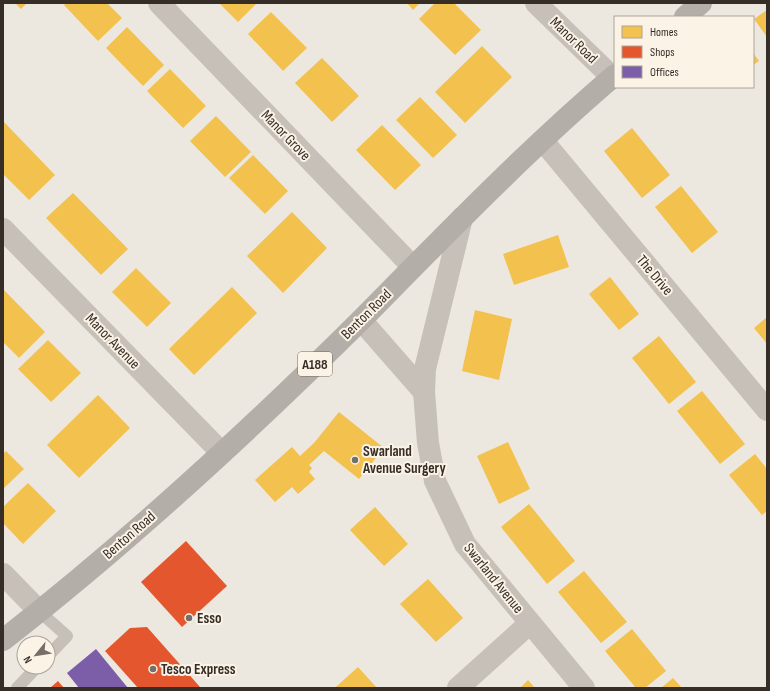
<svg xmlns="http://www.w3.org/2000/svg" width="770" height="691" viewBox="0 0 770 691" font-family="'Sofia Sans Condensed',sans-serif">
<rect width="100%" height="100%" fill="#ece8e0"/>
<g fill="#f2c14e">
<polygon points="15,3 27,3 21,9"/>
<polygon points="66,3 107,3 122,18 98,41 64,5"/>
<polygon points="219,3 257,3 238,22"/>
<polygon points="407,3 420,3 413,10"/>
<polygon points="435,3 454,3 481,30 455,55 419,19"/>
<polygon points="767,10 767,37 754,19"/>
<polygon points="271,12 307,48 283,71 248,34"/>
<polygon points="127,27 164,65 143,86 106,48"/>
<polygon points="482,46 512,77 465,123 435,92"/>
<polygon points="753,53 759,61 753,65"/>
<polygon points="322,58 359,96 332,122 295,83"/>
<polygon points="170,69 206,106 183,128 147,91"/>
<polygon points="420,97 457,135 433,158 396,120"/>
<polygon points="216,116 251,152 225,177 190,141"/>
<polygon points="3,121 55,175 29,200 3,174"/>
<polygon points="382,125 421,165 395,190 356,150"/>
<polygon points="632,128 670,175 642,198 604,151"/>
<polygon points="253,155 288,191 265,214 229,178"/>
<polygon points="681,186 718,232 692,253 655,207"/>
<polygon points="73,193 128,249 101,275 46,218"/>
<polygon points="292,212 327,248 283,293 247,256"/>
<polygon points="558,235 569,267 514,285 503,254"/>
<polygon points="136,268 171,303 147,327 112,292"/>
<polygon points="610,277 639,314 619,330 589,294"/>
<polygon points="232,287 257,313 194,375 169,349"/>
<polygon points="3,289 45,332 19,358 3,342"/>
<polygon points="475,310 512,319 499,380 462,371"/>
<polygon points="767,317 767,344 754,328"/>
<polygon points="659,336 696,382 669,404 632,358"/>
<polygon points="48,340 81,373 51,402 18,369"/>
<polygon points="702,391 745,444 720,464 677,411"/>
<polygon points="98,395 130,428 79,478 47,445"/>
<polygon points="339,412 384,448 359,479 324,451 309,465 312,468 309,472 315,479 298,494 292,487 275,502 255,480 292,447 300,456 314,443"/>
<polygon points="508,442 530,489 499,504 477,456"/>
<polygon points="6,451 24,469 3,489 3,454"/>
<polygon points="755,454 767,469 767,511 762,515 729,475"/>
<polygon points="28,483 56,511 23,544 3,523 3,507"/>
<polygon points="529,504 575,561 547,584 501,527"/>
<polygon points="375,507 408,544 384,566 350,530"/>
<polygon points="584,571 627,622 601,643 558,592"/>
<polygon points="428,579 463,618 436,642 400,604"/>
<polygon points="632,629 666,671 645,688 636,688 605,651"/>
<polygon points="358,667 377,688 334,688 337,686"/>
<polygon points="673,678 682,688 661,688"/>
<polygon points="528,680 535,688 520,688"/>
</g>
<g fill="#e4572e">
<polygon points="186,541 227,586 182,627 141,582"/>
<polygon points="147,627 200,687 199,688 138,688 105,651 130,628"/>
<polygon points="58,681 64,688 50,688"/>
</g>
<polygon fill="#7b5ea7" points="96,649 128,688 79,688 67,673"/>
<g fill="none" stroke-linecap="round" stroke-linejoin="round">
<g stroke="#c6c0b8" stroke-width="12">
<polyline points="40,612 67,636 48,656"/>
<polyline points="17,688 37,667"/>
</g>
<g stroke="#c6c0b8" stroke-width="22">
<polyline points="159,3 413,267"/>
<polyline points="536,3 612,77"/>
<polyline points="543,141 767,410"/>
<polyline points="462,218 425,369 424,392 428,443 435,481 465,544 584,688"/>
<polyline points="3,229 222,453"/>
<polyline points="361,320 424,392"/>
<polyline points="3,574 40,612"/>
<polyline points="458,688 530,623"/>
</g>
<g stroke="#b4aea8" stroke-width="22">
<polyline points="685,17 701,3"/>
<path d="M3,640C129,542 248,432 362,319C444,236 526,151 615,75"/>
</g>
</g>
<g fill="#766e68" stroke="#faf3e6" stroke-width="1.5">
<circle cx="355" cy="460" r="4"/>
<circle cx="189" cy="618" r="4"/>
<circle cx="153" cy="669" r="4"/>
</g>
<g text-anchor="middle" stroke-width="4" stroke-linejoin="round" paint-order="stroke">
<rect fill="#faf3e6" stroke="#716860" stroke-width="1" x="298" y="352" width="34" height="24" rx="3"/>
<g font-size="14" font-weight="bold" fill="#362d27">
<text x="315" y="369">A188</text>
</g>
<g font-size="15" fill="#362d27" stroke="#faf3e6">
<text transform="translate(574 40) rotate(44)" y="5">Manor Road</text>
<text transform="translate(286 135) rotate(46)" y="5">Manor Grove</text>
<text transform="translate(655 275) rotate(50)" y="5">The Drive</text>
<text transform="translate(366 314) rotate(-45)" y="5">Benton Road</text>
<text transform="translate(113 341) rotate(46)" y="5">Manor Avenue</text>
<text transform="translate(129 535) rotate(-41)" y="5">Benton Road</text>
<text transform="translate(494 578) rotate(51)" y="5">Swarland Avenue</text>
</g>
<g font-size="15" font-weight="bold" fill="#362d27" stroke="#faf3e6" text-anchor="start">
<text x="363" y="456">Swarland<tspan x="363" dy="17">Avenue Surgery</tspan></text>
<text x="197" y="623">Esso</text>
<text x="161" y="674">Tesco Express</text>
</g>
</g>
<rect width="770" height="691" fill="none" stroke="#362d27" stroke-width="8"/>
<rect x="614" y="16" width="140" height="72" fill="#faf3e6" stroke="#aca49a"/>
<rect x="622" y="26" width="20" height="12" fill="#f2c14e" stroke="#aca49a"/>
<text x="650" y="36" font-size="12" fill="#362d27">Homes</text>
<rect x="622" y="46" width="20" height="12" fill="#e4572e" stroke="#aca49a"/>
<text x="650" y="56" font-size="12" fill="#362d27">Shops</text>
<rect x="622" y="66" width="20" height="12" fill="#7b5ea7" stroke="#aca49a"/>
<text x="650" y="76" font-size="12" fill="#362d27">Offices</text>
<g transform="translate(36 655) rotate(240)"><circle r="19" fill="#faf3e6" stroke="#aca49a"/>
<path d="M0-3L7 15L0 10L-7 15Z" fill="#766e68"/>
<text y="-6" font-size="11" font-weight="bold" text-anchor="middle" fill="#362d27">N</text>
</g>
</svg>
